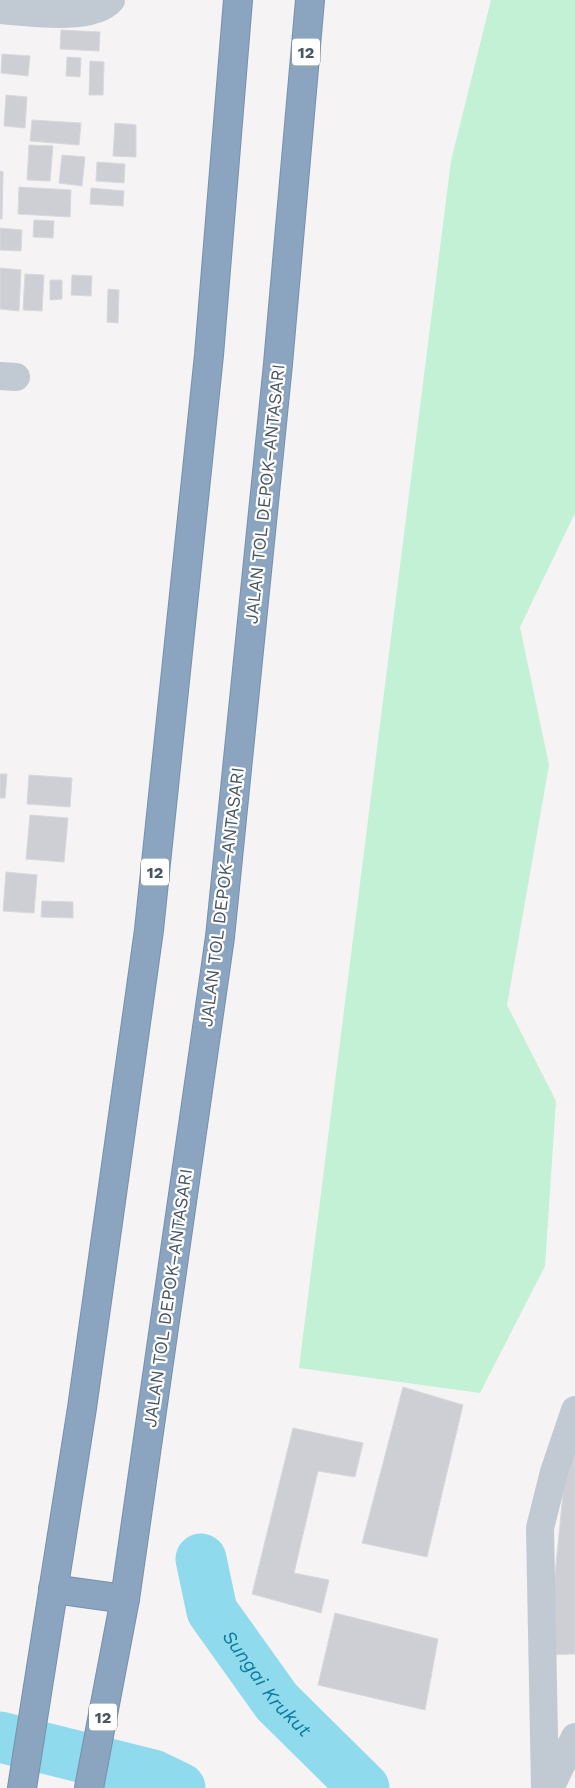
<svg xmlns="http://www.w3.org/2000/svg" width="575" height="1788" viewBox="0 0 575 1788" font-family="'Work Sans',sans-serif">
<rect width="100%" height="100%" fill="#f5f3f3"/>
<polygon fill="#c3f1d5" points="491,0 575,0 575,513 520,627 549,765 507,1005 556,1101 545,1266 480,1393 299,1368 451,161"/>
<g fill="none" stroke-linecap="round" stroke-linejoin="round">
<g stroke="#90daee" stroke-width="51">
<path id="s1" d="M201,1559L212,1611L277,1702L364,1788"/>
<polyline points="0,1737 153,1775 180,1788"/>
</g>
</g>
<g fill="#cdcfd5" stroke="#d7d9de">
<polygon points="61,30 100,32 99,51 60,49"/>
<polygon points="2,54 30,56 28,76 1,73"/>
<polygon points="67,57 81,58 80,77 66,76"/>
<polygon points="90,61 104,62 103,95 89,95"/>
<polygon points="6,95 27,97 25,128 4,126"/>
<polygon points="32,120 81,123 79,145 30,141"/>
<polygon points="115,123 136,125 136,157 113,156"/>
<polygon points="29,145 53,146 50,181 27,180"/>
<polygon points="62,155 85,157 82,186 59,183"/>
<polygon points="97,162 125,164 124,183 96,181"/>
<polygon points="0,171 3,172 2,219 0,219"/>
<polygon points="19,187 71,190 70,217 18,214"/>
<polygon points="91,188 124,191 123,206 90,204"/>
<polygon points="34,220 54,221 53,238 33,237"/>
<polygon points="0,228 22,230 21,251 0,250"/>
<polygon points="0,268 21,270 19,311 0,309"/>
<polygon points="25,274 44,275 42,311 23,310"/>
<polygon points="72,275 92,276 91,296 71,295"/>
<polygon points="50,280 62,280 62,299 50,300"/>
<polygon points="108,289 119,290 118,323 107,322"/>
<polygon points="0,774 7,774 5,798 0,798"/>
<polygon points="29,775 72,778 70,807 27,804"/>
<polygon points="30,815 68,818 64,862 26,859"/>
<polygon points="6,872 37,875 34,913 3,911"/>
<polygon points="42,901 73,902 73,918 41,917"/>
<polygon points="403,1387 463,1405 427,1557 362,1543"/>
<polygon points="293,1428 363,1443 355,1477 318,1471 294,1573 329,1580 321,1613 252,1594"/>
<polygon points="569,1433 575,1433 575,1654 547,1655"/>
<polygon points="335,1613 438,1639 425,1710 318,1685"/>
</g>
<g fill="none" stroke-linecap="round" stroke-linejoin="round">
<g stroke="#7690ad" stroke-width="30">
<g id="highway">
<polyline points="53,1589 125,1599"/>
<polyline points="22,1788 82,1408 149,930 209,355 238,0"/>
<polyline points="89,1788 125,1599 220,937 278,364 310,0"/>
</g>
</g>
<g stroke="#c1cad2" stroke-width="28">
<path d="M0,10C26,12 92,22 111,0"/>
<polyline points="0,376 16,377"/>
<polyline points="545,1788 540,1528 554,1472 575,1410"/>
<polyline points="550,1788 575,1737"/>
</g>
<use href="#highway" stroke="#8ba5c1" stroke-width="28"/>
</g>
<g text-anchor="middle" stroke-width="4.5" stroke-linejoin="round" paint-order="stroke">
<g fill="#fff" stroke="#808990" stroke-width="1">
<rect x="292" y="38.5" width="28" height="27" rx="4"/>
<rect x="141" y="858.5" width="28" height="27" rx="4"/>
<rect x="89" y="1703.5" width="28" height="27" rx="4"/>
</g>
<g font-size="16" font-weight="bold" fill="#4a5661">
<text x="306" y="58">12</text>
<text x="155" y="878">12</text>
<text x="103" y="1723">12</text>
</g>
<g font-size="18" fill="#4a5661" stroke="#fff">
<text transform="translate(265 494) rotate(-84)" y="6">JALAN TOL DEPOK–ANTASARI</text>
<text transform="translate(222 897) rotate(-83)" y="6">JALAN TOL DEPOK–ANTASARI</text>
<text transform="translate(168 1298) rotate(-82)" y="6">JALAN TOL DEPOK–ANTASARI</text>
</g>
<g font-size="19" font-style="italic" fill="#0c7c9b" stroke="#fff">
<text dy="7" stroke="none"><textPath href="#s1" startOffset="144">Sungai Krukut</textPath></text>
</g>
</g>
</svg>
